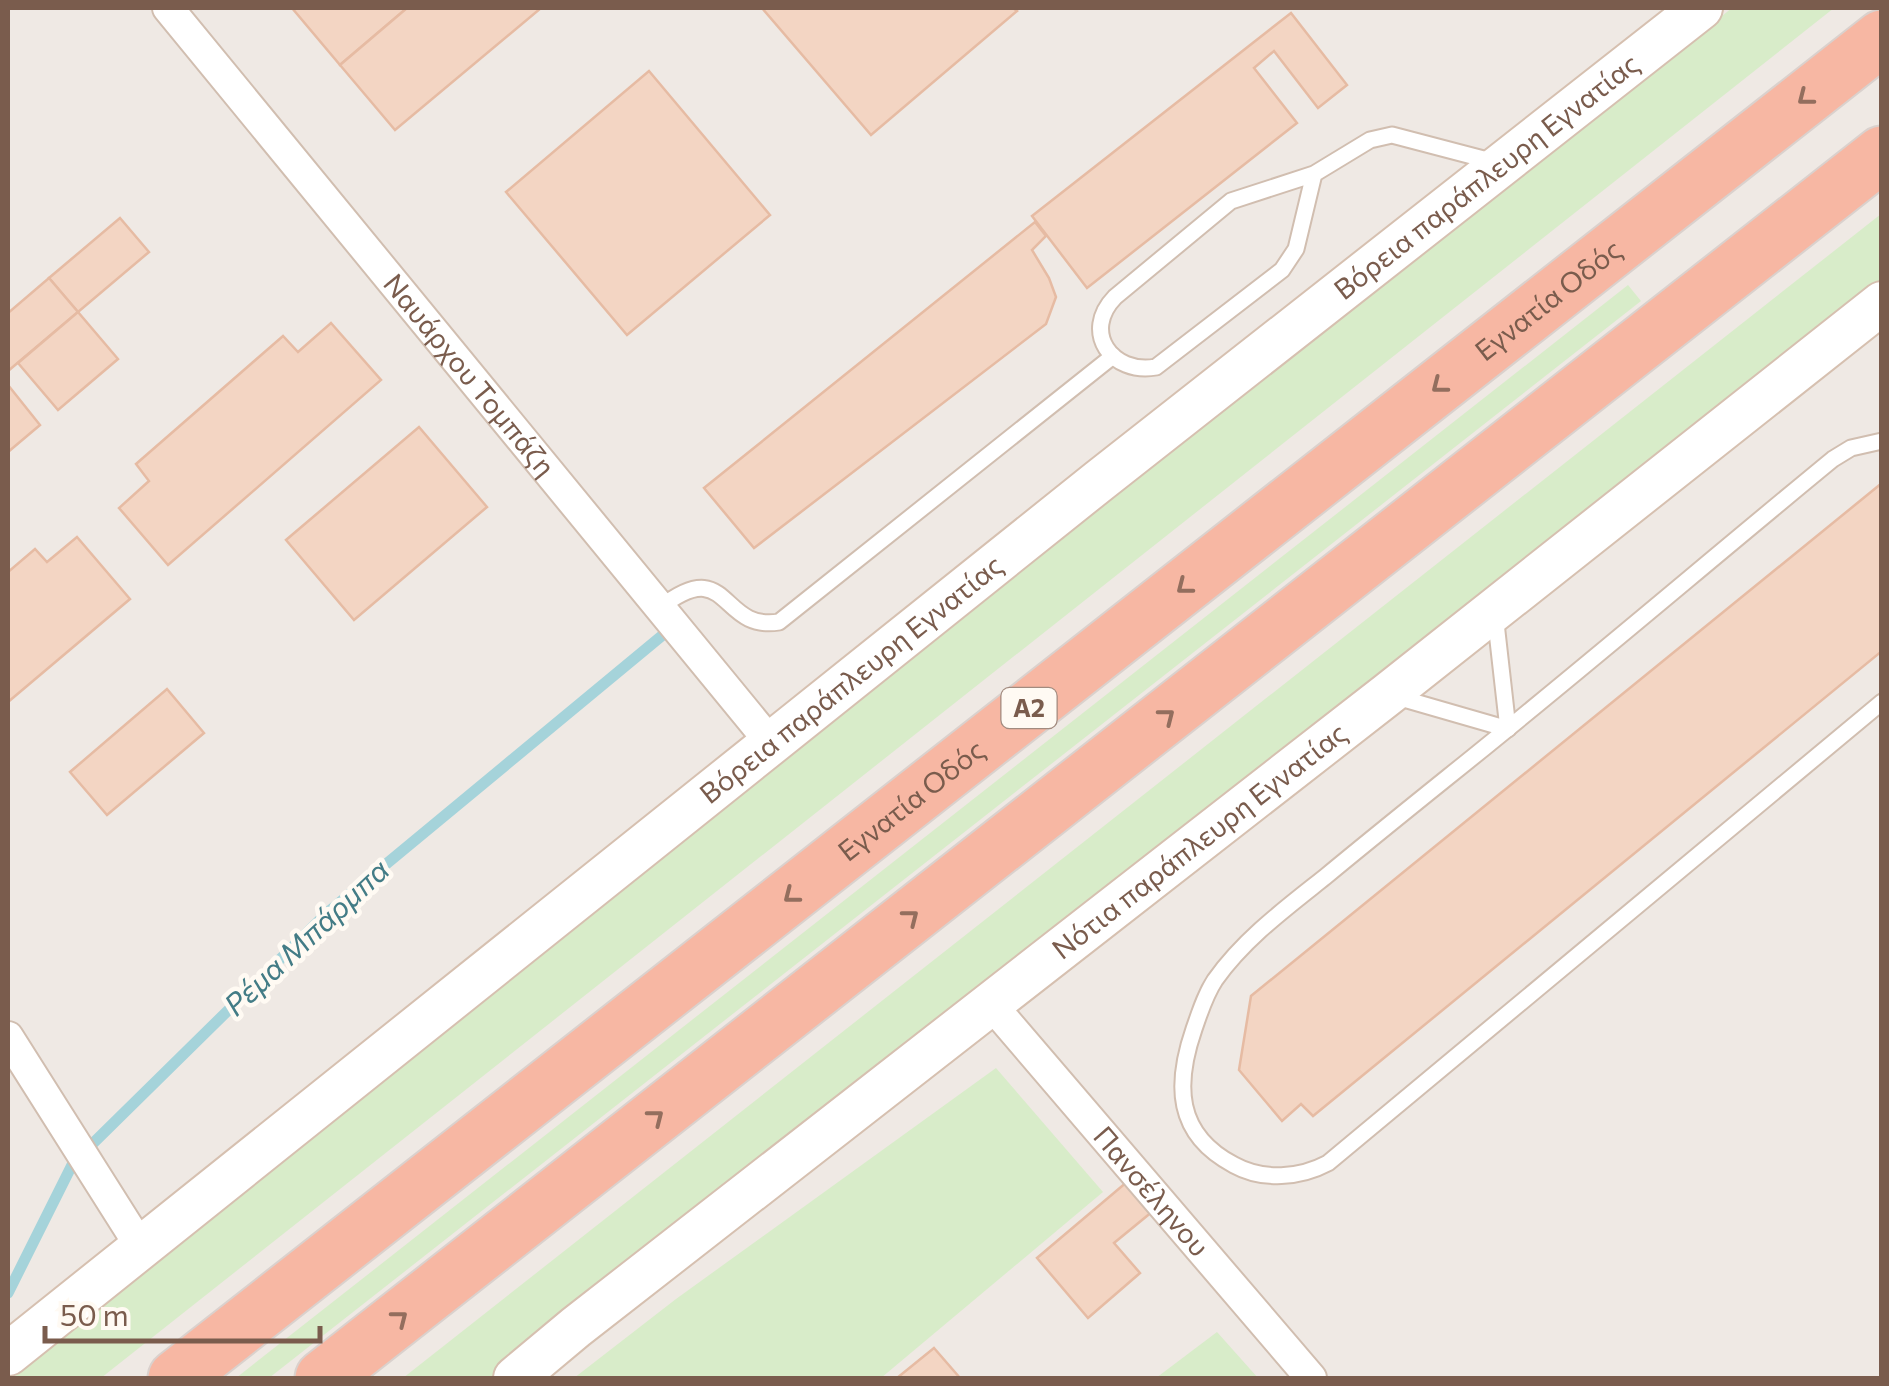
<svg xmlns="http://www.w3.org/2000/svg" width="1889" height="1386" viewBox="0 0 1889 1386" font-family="Commissioner,sans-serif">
<rect width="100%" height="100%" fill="#fdf6ec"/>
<rect fill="#efe9e4" x="8" y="8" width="1873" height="1370"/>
<g fill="#d8ecc9">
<polygon points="1732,8 1834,8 101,1378 12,1378 1125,487"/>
<polygon points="1881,214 1881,289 504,1378 403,1378"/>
<polygon points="1628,285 1641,301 269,1378 236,1378"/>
<polygon points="996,1068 1103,1192 881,1378 574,1378 676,1299"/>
<polygon points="1217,1332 1258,1378 1156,1378"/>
</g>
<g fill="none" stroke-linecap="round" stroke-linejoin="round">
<polyline stroke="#a5d3da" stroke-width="11" points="8,1293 73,1163 327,913 664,634"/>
</g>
<g fill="#f3d5c3" stroke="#e6bba3" stroke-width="2.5">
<polygon points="292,8 407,8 340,65"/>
<polygon points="407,8 541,8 395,130 340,65"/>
<polygon points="762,8 1013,8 1017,11 871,135"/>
<polygon points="1291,13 1347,85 1318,108 1274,51 1254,68 1297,123 1087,288 1032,216"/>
<polygon points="649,71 770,215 627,335 506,192"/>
<polygon points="120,218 149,252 78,312 49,278"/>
<polygon points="1035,222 1046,236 1032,250 1049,278 1056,297 1046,324 754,548 704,488"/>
<polygon points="49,278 78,312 8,371 8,313"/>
<polygon points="78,312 118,359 58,410 18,363"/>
<polygon points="331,323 381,380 168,565 119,508 149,481 136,464 283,336 298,352"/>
<polygon points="8,385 40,425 8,452"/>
<polygon points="419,427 487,507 354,620 286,540"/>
<polygon points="1882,483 1882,651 1313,1116 1301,1104 1282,1121 1239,1070 1251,996"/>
<polygon points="77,537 130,599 8,702 8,572 35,549 47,562"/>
<polygon points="167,689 204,733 107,815 70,772"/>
<polygon points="1128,1181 1153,1211 1114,1243 1140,1273 1088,1318 1037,1258"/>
<polygon points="934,1348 960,1378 897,1378"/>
</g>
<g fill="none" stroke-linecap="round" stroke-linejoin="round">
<g stroke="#d1beb0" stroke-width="19">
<g id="lane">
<path d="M1314,174L1231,201L1115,297C1081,332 1112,375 1156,367L1282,270L1296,249L1314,174L1370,140L1392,135L1495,162"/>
<path d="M1882,441L1851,448L1833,459C1704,565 1578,673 1448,777C1407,810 1366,843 1325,877C1286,908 1244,939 1215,980C1205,995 1200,1012 1194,1029C1175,1084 1175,1134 1234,1165C1263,1181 1300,1178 1328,1163L1882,702"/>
<path d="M660,608C730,553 719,632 779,622L1113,356"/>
<polyline points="1397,697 1508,729 1495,614"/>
</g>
</g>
<g stroke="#d1beb0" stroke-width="34">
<g id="street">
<path id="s1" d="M168,8L771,743"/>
<path id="s2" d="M990,1003L1311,1378"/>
<polyline points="8,1037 142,1249"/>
</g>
</g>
<g stroke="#d6c0b0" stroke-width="46">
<g id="secondary">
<path id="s3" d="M8,1354L1099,481L1701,8"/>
<path id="s4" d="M515,1378L576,1327L1388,694L1882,303"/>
</g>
</g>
<g stroke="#dad1cd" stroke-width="59">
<g id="highway">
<path id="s5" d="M176,1378L1882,38"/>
<polyline points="323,1378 1882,154"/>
</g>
</g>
<use href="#lane" stroke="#fff" stroke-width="15"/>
<use href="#street" stroke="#fff" stroke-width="30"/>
<use href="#secondary" stroke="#fff" stroke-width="42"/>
<use href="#highway" stroke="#f7b7a3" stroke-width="55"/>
</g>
<defs><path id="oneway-chevron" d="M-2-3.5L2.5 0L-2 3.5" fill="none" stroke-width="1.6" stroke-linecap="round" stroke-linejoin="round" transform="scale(2.5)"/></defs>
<g stroke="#936e5e">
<use href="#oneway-chevron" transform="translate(1805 98) rotate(142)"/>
<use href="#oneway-chevron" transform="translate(1439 386) rotate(142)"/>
<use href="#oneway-chevron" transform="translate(1184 587) rotate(142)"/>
<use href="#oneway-chevron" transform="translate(1167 716) rotate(-38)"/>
<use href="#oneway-chevron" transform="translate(791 896) rotate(142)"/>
<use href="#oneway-chevron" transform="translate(911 917) rotate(-38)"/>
<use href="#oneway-chevron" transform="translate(656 1117) rotate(-38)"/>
<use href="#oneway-chevron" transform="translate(400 1318) rotate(-38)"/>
</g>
<g text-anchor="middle" stroke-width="9" stroke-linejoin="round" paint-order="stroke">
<rect fill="#fffaf3" stroke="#a28b7f" stroke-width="2.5" x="1001.5" y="688" width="55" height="40" rx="8"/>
<g font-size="25" font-weight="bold" fill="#7a5c4d">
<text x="1029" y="717">Α2</text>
</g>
<g font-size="28" fill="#7a5c4d" stroke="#fffaf3">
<text dy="10" stroke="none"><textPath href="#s3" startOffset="1890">Βόρεια παράπλευρη Εγνατίας</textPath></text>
<text dy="10" stroke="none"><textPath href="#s5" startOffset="1745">Εγνατία Οδός</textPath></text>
<text dy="10" stroke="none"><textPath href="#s1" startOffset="475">Ναυάρχου Τομπάζη</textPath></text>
<text dy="10" stroke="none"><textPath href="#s3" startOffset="1080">Βόρεια παράπλευρη Εγνατίας</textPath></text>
<text dy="10" stroke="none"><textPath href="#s5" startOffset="935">Εγνατία Οδός</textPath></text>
<text dy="10" stroke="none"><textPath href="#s4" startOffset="870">Νότια παράπλευρη Εγνατίας</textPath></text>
<text dy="10" stroke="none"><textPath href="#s2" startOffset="248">Πανσέληνου</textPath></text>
</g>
<g font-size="30" font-style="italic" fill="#437c86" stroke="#fffaf3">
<text transform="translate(307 938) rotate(-43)" y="10">Ρέμα Μπάρμπα</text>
</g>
</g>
<rect width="1889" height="1386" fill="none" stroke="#7a5c4d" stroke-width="20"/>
<path d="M45 1326v15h275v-15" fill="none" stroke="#7a5c4d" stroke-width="5"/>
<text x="60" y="1326" font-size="30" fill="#7a5c4d" stroke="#fffaf3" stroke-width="8" paint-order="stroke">50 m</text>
</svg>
